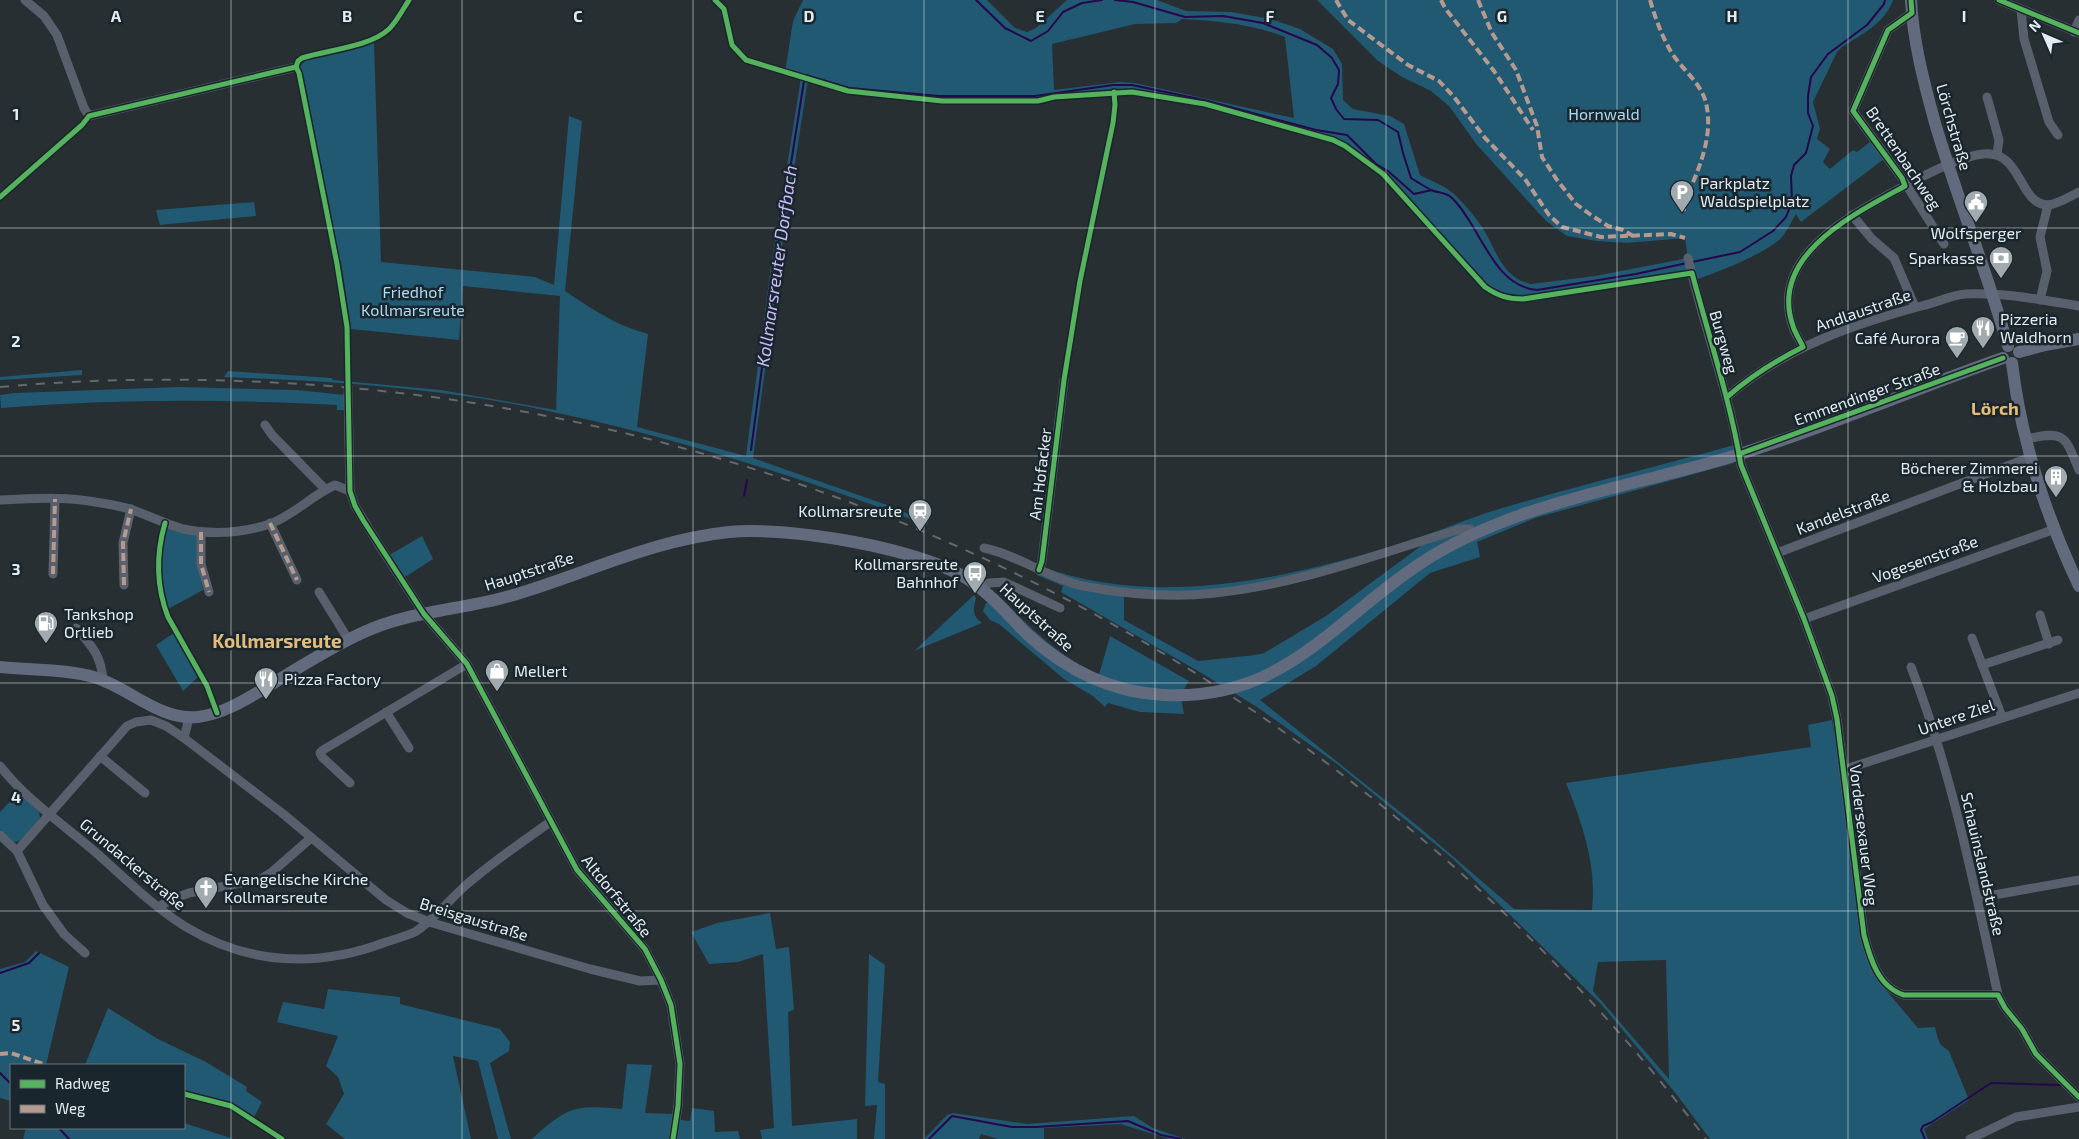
<svg xmlns="http://www.w3.org/2000/svg" width="2079" height="1139" viewBox="0 0 2079 1139" font-family="'Exo 2',sans-serif">
<rect width="100%" height="100%" fill="#272f32"/>
<g fill="#215872" fill-rule="evenodd">
<path d="M803,0H987L1015,28L1027,32L1036,28L1067,0H1157L1186,11L1231,12L1271,19L1300,29L1333,49L1342,64L1343,100L1353,109L1390,116L1404,124L1420,175C1433,182 1447,186 1457,197C1466,206 1475,216 1482,227C1496,248 1501,278 1531,284L1595,276L1688,258L1685,238L1627,243L1597,241L1567,236L1546,221L1477,145L1449,106L1431,91L1402,77L1378,61L1317,0H1893C1886,22 1861,35 1842,47L1837,52L1813,102L1820,129L1817,139L1830,149L1823,162L1830,169L1853,150L1857,152L1870,142L1884,159L1801,222L1796,214C1791,222 1786,234 1779,240C1761,255 1717,273 1694,280L1692,273L1523,299C1508,299 1498,296 1485,287L1383,174L1345,146L1333,140L1205,104L1132,92L1054,97L1038,101L930,100L848,91L808,79L779,267L753,458L887,505L928,522L927,525C797,476 665,434 529,407C428,387 326,381 224,377L228,371L332,378L333,380L441,390L556,410L560,296L463,286L459,340L351,329L341,262L338,258L300,66L306,60L374,42L381,262L535,277L554,285L569,116L582,121L565,291C592,309 617,326 648,334L637,427L746,456L771,266L801,78L785,72L793,21ZM1182,19C1218,21 1252,24 1285,37L1294,118L1135,83L1120,82L1054,90L1052,44L1135,24L1176,23Z"/>
<polygon points="254,202 256,216 160,225 156,210"/>
<polygon points="82,370 82,375 0,380 0,377"/>
<path d="M178,387L297,390L345,395V410H337V405C225,399 113,399 1,408L0,395L15,393Z"/>
<path d="M1734,445V463L1535,518L1477,542L1480,557L1430,573L1316,666L1260,700L1419,827L1514,909L1592,910C1597,865 1582,823 1566,783L1811,747L1808,725L1832,720L1871,967L1880,983L1918,1028L1935,1027L1938,1039L1941,1045L1949,1051L1969,1100L1924,1129L1928,1139H1710L1677,1095L1601,1004L1452,858L1337,764L1257,707L1198,671L1061,592L1063,586L1037,575L1040,566C1156,609 1283,579 1396,545C1427,536 1456,523 1486,513C1567,488 1652,468 1734,445ZM1421,546L1326,616L1264,653L1256,655L1198,661L1124,620V596L1290,584ZM1666,960L1669,1079L1593,991L1598,962Z"/>
<path d="M166,526L197,534V561L203,590L168,609C159,581 159,555 166,526Z"/>
<polygon points="422,536 433,559 402,579 386,557"/>
<path d="M974,595L976,598C973,610 972,615 982,623L914,651Z"/>
<path d="M986,603H1006C1036,634 1060,656 1099,675L1110,636L1189,681C1181,692 1181,701 1184,714L1140,712L1108,703L1105,707L1093,696L1064,679L999,624L990,620L983,611Z"/>
<polygon points="174,633 198,677 183,691 156,645"/>
<polygon points="19,792 39,812 40,818 21,841 14,842 0,830 0,812"/>
<polygon points="770,913 776,949 789,947 794,1010 788,1012 792,1126 857,1119 857,1139 762,1139 760,1130 774,1128 763,954 738,962 709,964 691,932 717,923"/>
<polygon points="36,951 69,967 46,1065 11,1065 11,1101 0,1098 0,969 25,962"/>
<polygon points="869,954 885,965 878,1082 885,1084 885,1139 874,1139 877,1105 865,1106"/>
<polygon points="328,989 400,997 400,1004 500,1029 510,1042 509,1051 490,1063 511,1139 498,1139 478,1061 453,1056 471,1139 345,1139 326,1124 344,1094 338,1077 326,1066 338,1036 277,1022 283,1002 324,1009"/>
<polygon points="108,1008 158,1039 206,1062 247,1087 246,1091 262,1102 253,1119 231,1106 184,1094 184,1065 85,1065"/>
<path d="M627,1064L652,1065L645,1113L673,1114L670,1139H532C568,1106 575,1105 622,1109Z"/>
<polygon points="692,1108 714,1111 715,1132 738,1131 740,1139 677,1139 680,1120 690,1121"/>
<polygon points="953,1113 1027,1124 1134,1116 1153,1128 1185,1139 1170,1139 1120,1124 1044,1128 1044,1139 998,1139 981,1134 979,1139 924,1139 947,1115"/>
<polygon points="184,1123 234,1139 23,1139 26,1128 184,1128"/>
</g>
<g fill="none" stroke-linecap="round" stroke-linejoin="round">
<g stroke="#25084c" stroke-width="2">
<polyline points="976,0 1005,28 1031,41 1048,31 1063,12 1082,3 1102,0"/>
<path d="M1115,0L1133,2L1185,17L1223,16L1263,23L1317,45L1332,58L1339,70L1338,84L1331,98L1336,109L1344,119L1378,120L1398,132L1403,153L1411,178C1417,182 1424,186 1431,190C1437,193 1447,192 1452,198C1481,226 1492,286 1537,290L1636,274L1687,263"/>
<polyline points="806,75 849,88 939,96 1035,96 1113,85 1132,85 1204,100 1316,130 1347,135 1376,164 1388,171 1414,194 1432,190"/>
<polyline points="1692,262 1740,252 1773,231 1786,217 1792,202 1791,176 1794,165 1806,153 1813,126 1808,113 1808,96 1811,77 1828,54 1867,25 1884,4 1885,0"/>
<polyline points="751,450 780,233 804,81"/>
<polyline points="744,496 747,480"/>
<polyline points="0,973 29,963 39,953"/>
<polyline points="0,1073 11,1084"/>
<polyline points="59,1128 69,1139"/>
<polyline points="929,1139 952,1116 1012,1127 1036,1127 1128,1121 1161,1135 1181,1139"/>
<polyline points="1925,1139 1921,1130 1923,1126 1932,1122 1991,1083 2062,1085"/>
</g>
<polyline stroke="#434b4f" stroke-width="9" stroke-dasharray="9 4.5" stroke-linecap="butt" points="348,395 348,381"/>
<g stroke="#58606e" stroke-width="9">
<polyline points="25,0 44,16 57,35 84,108 89,116 296,67"/>
<polyline points="1999,0 2079,33"/>
<polyline points="2021,10 2024,39 2049,122 2058,135"/>
<polyline points="1912,13 1888,30 1853,111 1902,178 1944,244"/>
<polyline points="2074,32 2079,20"/>
<polyline points="1987,97 1999,140 1997,154"/>
<polyline points="1852,215 1872,239 1894,258 1915,307"/>
<path d="M1688,258C1704,328 1730,395 1741,465L1804,619L1832,696L1837,719L1864,935C1870,958 1878,987 1904,995H1998L2005,1008L2022,1029L2036,1054L2079,1097"/>
<polyline points="2040,300 2047,271 2040,237 2048,205"/>
<path d="M1803,347C1800,340 1795,334 1793,327C1768,257 1851,215 1899,189C1919,178 1961,156 1983,154C2022,150 2018,203 2047,205C2057,205 2070,196 2079,192"/>
<polyline points="348,395 350,491 355,506 377,542 424,614 467,664 577,870 645,949 661,980 671,1005 680,1064 678,1106 673,1139"/>
<path d="M1727,397C1783,348 1854,324 1925,305C1938,302 1952,295 1965,294C2003,292 2042,300 2079,306"/>
<polyline points="265,425 272,435 325,489"/>
<path d="M2027,439C2065,430 2065,436 2079,470"/>
<path d="M0,500C31,499 64,496 95,502C108,504 121,506 133,510C149,516 166,524 183,529C211,535 242,533 270,524C294,515 312,495 335,485L350,491"/>
<polyline points="270,523 297,580"/>
<polyline points="201,532 201,564 209,592"/>
<path d="M984,548C1018,555 1048,578 1083,586C1125,594 1172,598 1215,593C1297,585 1381,553 1460,529H1470L1475,534"/>
<polyline points="1777,553 2031,457"/>
<polyline points="1039,570 1042,561 1064,380"/>
<polyline points="53,574 55,499"/>
<polyline points="124,585 123,543 131,509"/>
<polyline points="982,589 989,583 1004,582 1060,608"/>
<polyline points="319,592 348,639"/>
<polyline points="2040,615 2049,644"/>
<polyline points="1804,619 2055,529"/>
<path d="M76,628C92,646 101,655 103,680"/>
<polyline points="1972,638 2002,717"/>
<polyline points="1982,665 2058,640"/>
<path d="M1911,667C1952,772 1974,885 1998,995"/>
<polyline points="386,712 409,748"/>
<polyline points="184,738 189,718"/>
<polyline points="100,756 145,793"/>
<path d="M0,766C26,799 61,823 93,850C123,876 152,906 186,927C249,965 318,968 386,942C396,939 406,936 415,932C434,920 448,901 465,886C492,862 521,843 550,822"/>
<polyline points="1843,770 2079,693"/>
<polyline points="350,783 322,757 320,753 323,750 467,664"/>
<polyline points="0,835 17,851 43,905 64,934 85,953"/>
<polyline points="17,851 127,726 136,722 151,720 166,726 184,738 282,813 386,900 407,913 429,922 590,969 640,981 661,980"/>
<polyline points="1977,898 2079,880"/>
<polyline points="158,907 173,899 189,893 261,879 272,872 311,838"/>
<polyline points="1970,1139 2016,1117 2079,1107"/>
</g>
<g stroke="#626b7d" stroke-width="12">
<path d="M1911,0C1913,41 1924,83 1935,123C1957,198 1987,271 2008,346"/>
<polyline points="2019,352 2045,345 2079,339"/>
<path d="M2012,363C2021,440 2046,516 2079,586"/>
<path d="M0,667C32,670 67,669 97,678C130,689 161,721 198,717C223,714 245,700 267,687C298,668 329,648 362,633C408,611 461,610 510,596C583,575 651,540 729,532C786,526 925,548 972,582C993,596 1009,616 1027,634C1066,670 1110,692 1163,695C1282,701 1330,624 1418,565C1512,502 1630,488 1737,455C1827,427 1914,389 2003,358"/>
</g>
<path stroke="#626971" stroke-width="2" stroke-dasharray="9 9" stroke-linecap="butt" d="M0,387C88,379 176,378 264,382C830,407 1363,687 1706,1139"/>
<g stroke="#b69a8f" stroke-width="4" stroke-dasharray="8 4" stroke-linecap="butt">
<polyline points="1336,0 1348,20 1408,65 1439,81 1454,97 1485,138 1525,179 1549,215 1562,227 1601,237 1671,234 1685,238"/>
<polyline points="1441,0 1445,8 1494,71 1533,130"/>
<polyline points="1478,0 1492,33 1516,70 1537,126 1542,157 1557,180 1576,204 1591,215 1608,226 1623,230 1633,236"/>
<path d="M1650,0C1655,17 1661,34 1670,50C1680,68 1701,82 1706,103C1714,137 1698,172 1684,202V211"/>
<polyline points="270,523 297,580"/>
<polyline points="201,532 201,564 209,592"/>
<polyline points="53,574 55,499"/>
<polyline points="124,585 123,543 131,509"/>
<polyline points="0,1054 11,1053 46,1065"/>
</g>
<g stroke="#19262d" stroke-width="8">
<g id="cycleway">
<path d="M715,0L724,9L732,45L746,60L848,91L942,101H1038L1054,97L1132,92L1205,104L1333,140L1345,146L1383,174L1485,287C1498,296 1508,299 1523,299L1692,273C1709,337 1730,400 1741,465L1804,619L1832,696L1837,719L1864,935C1870,958 1878,987 1904,995H1998L2005,1008L2022,1029L2036,1054L2079,1097"/>
<polyline points="1999,0 2079,33"/>
<polyline points="296,67 299,73 337,264 347,327 350,491 355,506 363,520 424,614 467,664 577,870 645,949 661,980 671,1005 680,1064 678,1106 673,1139"/>
<path d="M296,67L298,61L302,58C327,50 370,47 389,29C397,21 403,9 409,0"/>
<polyline points="0,197 82,125 89,116 296,67"/>
<path d="M1727,397C1751,376 1775,361 1803,347C1800,340 1795,333 1793,326C1768,255 1856,213 1905,186L1902,178L1853,111L1888,30L1912,13L1911,0"/>
<polyline points="1739,454 2003,358"/>
<path d="M165,523C156,554 156,586 168,617L207,686L217,713"/>
<polyline points="1039,570 1042,561 1064,380 1080,281 1113,123 1115,105 1114,92"/>
<polyline points="184,1094 231,1106 282,1139"/>
</g>
</g>
<use href="#cycleway" stroke="#56b35d" stroke-width="5"/>
</g>
<path fill="none" stroke="#e3ecf1" stroke-width="1" stroke-opacity="0.55" d="M231,0V1139M462,0V1139M693,0V1139M924,0V1139M1155,0V1139M1386,0V1139M1617,0V1139M1848,0V1139M0,228H2079M0,456H2079M0,683H2079M0,911H2079"/>
<defs>
<g id="parking-pin" transform="scale(1.25)"><path d="M0 17L-7.5 6A9.5 9.5 0 1 1 7.5 6Z" fill="#a1aaae" stroke="#19262d"/><path d="M-3.5-5.5H1a3.5 3.5 0 0 1 0 7H-1V5.5H-3.5ZM-1-3.4V-.6H.8a1.4 1.4 0 0 0 0-2.8Z" fill="#fff"/></g>
<g id="civic-pin" transform="scale(1.25)"><path d="M0 17L-7.5 6A9.5 9.5 0 1 1 7.5 6Z" fill="#a1aaae" stroke="#19262d"/><path d="M-.6-6.5H3V-4.5H.6V-3L4-1V1h2V6H-6V1h2V-1L-.6-3ZM-1.2 2.5V6h2.4V2.5Z" fill="#fff"/></g>
<g id="bank-pin" transform="scale(1.25)"><path d="M0 17L-7.5 6A9.5 9.5 0 1 1 7.5 6Z" fill="#a1aaae" stroke="#19262d"/><path d="M-6-4H6V4H-6ZM0-2.3a2.3 2.3 0 1 0 0 4.6a2.3 2.3 0 1 0 0-4.6Z" fill="#fff"/></g>
<g id="restaurant-pin" transform="scale(1.25)"><path d="M0 17L-7.5 6A9.5 9.5 0 1 1 7.5 6Z" fill="#a1aaae" stroke="#19262d"/><path d="M-5-6h1v4h1v-4h1v4h1v-4h1v5L-1.5 .5V6h-2V.5L-5-1ZM5-6V6H3V1.5H1.5Q1.5-4 5-6Z" fill="#fff"/></g>
<g id="cafe-pin" transform="scale(1.25)"><path d="M0 17L-7.5 6A9.5 9.5 0 1 1 7.5 6Z" fill="#a1aaae" stroke="#19262d"/><path d="M-5.5-4.5H6V0H3Q3 3.5 0 3.5H-2.5Q-5.5 3.5-5.5 0ZM3-3.2v2h1.7v-2ZM-6 4.5H4V6H-6Z" fill="#fff"/></g>
<g id="building-pin" transform="scale(1.25)"><path d="M0 17L-7.5 6A9.5 9.5 0 1 1 7.5 6Z" fill="#a1aaae" stroke="#19262d"/><path d="M-4-6H4V6H1V3H-1V6H-4ZM-2.5-4.3h1.7v1.8h-1.7ZM.8-4.3h1.7v1.8H.8ZM-2.5-1h1.7V.8h-1.7ZM.8-1h1.7V.8H.8Z" fill="#fff"/></g>
<g id="station-pin" transform="scale(1.25)"><path d="M0 17L-7.5 6A9.5 9.5 0 1 1 7.5 6Z" fill="#a1aaae" stroke="#19262d"/><path d="M-3-6H3Q5-6 5-4V2Q5 4 3 4L4.5 6H3L1.5 4h-3L-3 6H-4.5L-3 4Q-5 4-5 2V-4Q-5-6-3-6ZM-3.5-4v3h7v-3ZM-3.5 1v1.5H-2V1ZM2 1v1.5H3.5V1Z" fill="#fff"/></g>
<g id="bus-pin" transform="scale(1.25)"><path d="M0 17L-7.5 6A9.5 9.5 0 1 1 7.5 6Z" fill="#a1aaae" stroke="#19262d"/><path d="M-5-6H5V4H4V6H2V4H-2V6H-4V4H-5ZM-3.5-4V0h7V-4ZM-3.5 1.2v1.5H-2V1.2ZM2 1.2v1.5H3.5V1.2Z" fill="#fff"/></g>
<g id="fuel-pin" transform="scale(1.25)"><path d="M0 17L-7.5 6A9.5 9.5 0 1 1 7.5 6Z" fill="#a1aaae" stroke="#19262d"/><path d="M-5.5-6h7V0h2V4h1.3V-2.5L3-4.5l.8-.8L6-3V5H2.5V1h-1V6h-7ZM-4.2-4.7v3.2H.2V-4.7Z" fill="#fff"/></g>
<g id="shop-pin" transform="scale(1.25)"><path d="M0 17L-7.5 6A9.5 9.5 0 1 1 7.5 6Z" fill="#a1aaae" stroke="#19262d"/><path d="M-5-2.5h2.3a2.7 3.5 0 0 1 5.4 0H5L5.5 6h-11ZM-1.5-2.5h3a1.5 2.3 0 0 0-3 0Z" fill="#fff"/></g>
<g id="church-pin" transform="scale(1.25)"><path d="M0 17L-7.5 6A9.5 9.5 0 1 1 7.5 6Z" fill="#a1aaae" stroke="#19262d"/><path d="M-1.2-6h2.4v3.5h3.3v2.4h-3.3V6h-2.4V-.1h-3.3v-2.4h3.3Z" fill="#fff"/></g>
</defs>
<g fill-rule="evenodd">
<use href="#parking-pin" x="1682" y="192"/>
<use href="#civic-pin" x="1976" y="202"/>
<use href="#bank-pin" x="2001" y="258"/>
<use href="#restaurant-pin" x="1983" y="328"/>
<use href="#cafe-pin" x="1957" y="338"/>
<use href="#building-pin" x="2056" y="477"/>
<use href="#station-pin" x="920" y="511"/>
<use href="#bus-pin" x="975" y="573"/>
<use href="#fuel-pin" x="46" y="623"/>
<use href="#shop-pin" x="497" y="671"/>
<use href="#restaurant-pin" x="266" y="679"/>
<use href="#church-pin" x="206" y="888"/>
</g>
<g text-anchor="middle" stroke-width="5" stroke-linejoin="round" paint-order="stroke">
<g font-size="16" fill="#acdbf5" stroke="#19262d">
<text x="1604" y="120">Hornwald</text>
<text x="413" y="298">Friedhof<tspan x="413" dy="18">Kollmarsreute</tspan></text>
</g>
<g font-size="16" fill="#e3ecf1" stroke="#19262d">
<text transform="translate(1954 127) rotate(74)" y="6">Lörchstraße</text>
<text transform="translate(1904 158) rotate(56)" y="6">Brettenbachweg</text>
<text transform="translate(1863 310) rotate(-19)" y="6">Andlaustraße</text>
<text transform="translate(1724 342) rotate(74)" y="6">Burgweg</text>
<text transform="translate(1867 394) rotate(-20)" y="6">Emmendinger Straße</text>
<text transform="translate(1040 474) rotate(-83)" y="6">Am Hofacker</text>
<text transform="translate(1843 512) rotate(-21)" y="6">Kandelstraße</text>
<text transform="translate(1925 559) rotate(-20)" y="6">Vogesenstraße</text>
<text transform="translate(529 571) rotate(-18)" y="6">Hauptstraße</text>
<text transform="translate(1037 617) rotate(42)" y="6">Hauptstraße</text>
<text transform="translate(1956 717) rotate(-19)" y="6">Untere Ziel</text>
<text transform="translate(1864 835) rotate(83)" y="6">Vordersexauer Weg</text>
<text transform="translate(133 864) rotate(40)" y="6">Grundackerstraße</text>
<text transform="translate(1983 864) rotate(77)" y="6">Schauinslandstraße</text>
<text transform="translate(617 896) rotate(51)" y="6">Altdorfstraße</text>
<text transform="translate(474 919) rotate(17)" y="6">Breisgaustraße</text>
</g>
<g font-size="16" fill="#e3ecf1" stroke="#19262d" text-anchor="start">
<text x="1700" y="189">Parkplatz<tspan x="1700" dy="18">Waldspielplatz</tspan></text>
<text x="1976" y="239" text-anchor="middle">Wolfsperger</text>
<text x="1984" y="264" text-anchor="end">Sparkasse</text>
<text x="2000" y="325">Pizzeria<tspan x="2000" dy="18">Waldhorn</tspan></text>
<text x="1940" y="344" text-anchor="end">Café Aurora</text>
<text x="2038" y="474" text-anchor="end">Böcherer Zimmerei<tspan x="2038" dy="18">&amp; Holzbau</tspan></text>
<text x="902" y="517" text-anchor="end">Kollmarsreute</text>
<text x="958" y="570" text-anchor="end">Kollmarsreute<tspan x="958" dy="18">Bahnhof</tspan></text>
<text x="64" y="620">Tankshop<tspan x="64" dy="18">Ortlieb</tspan></text>
<text x="514" y="677">Mellert</text>
<text x="284" y="685">Pizza Factory</text>
<text x="224" y="885">Evangelische Kirche<tspan x="224" dy="18">Kollmarsreute</tspan></text>
</g>
<g font-size="18" font-style="italic" fill="#c9bbfb" stroke="#19262d">
<text transform="translate(777 266) rotate(-82)" y="6">Kollmarsreuter Dorfbach</text>
</g>
<g font-size="18" font-weight="bold" fill="#e5bc76" stroke="#19262d">
<text x="1995" y="415">Lörch</text>
</g>
<g font-size="19" font-weight="bold" fill="#e5bc76" stroke="#19262d">
<text x="277" y="648">Kollmarsreute</text>
</g>
</g>
<g font-size="16" text-anchor="middle" font-weight="bold" fill="#e3ecf1" stroke="#19262d" stroke-width="5" stroke-linejoin="round" paint-order="stroke">
<text x="116" y="22">A</text>
<text x="347" y="22">B</text>
<text x="578" y="22">C</text>
<text x="809" y="22">D</text>
<text x="1040" y="22">E</text>
<text x="1270" y="22">F</text>
<text x="1502" y="22">G</text>
<text x="1732" y="22">H</text>
<text x="1964" y="22">I</text>
<text x="16" y="120">1</text>
<text x="16" y="347">2</text>
<text x="16" y="575">3</text>
<text x="16" y="803">4</text>
<text x="16" y="1031">5</text>
</g>
<rect x="10" y="1064" width="175" height="65" fill="#19262d" stroke="#6a757b"/>
<rect x="20" y="1080" width="25" height="8" fill="#56b35d" stroke="#6a757b"/>
<text x="55" y="1089" font-size="15" fill="#e3ecf1">Radweg</text>
<rect x="20" y="1105" width="25" height="8" fill="#b69a8f" stroke="#6a757b"/>
<text x="55" y="1114" font-size="15" fill="#e3ecf1">Weg</text>
<g transform="translate(2044 35) rotate(315)" stroke="#19262d" stroke-width="4" paint-order="stroke">
<path d="M0-4L9 19L0 12L-9 19Z" fill="#e3ecf1"/>
<text y="-8" font-size="14" font-weight="bold" text-anchor="middle" fill="#e3ecf1">N</text>
</g>
</svg>
